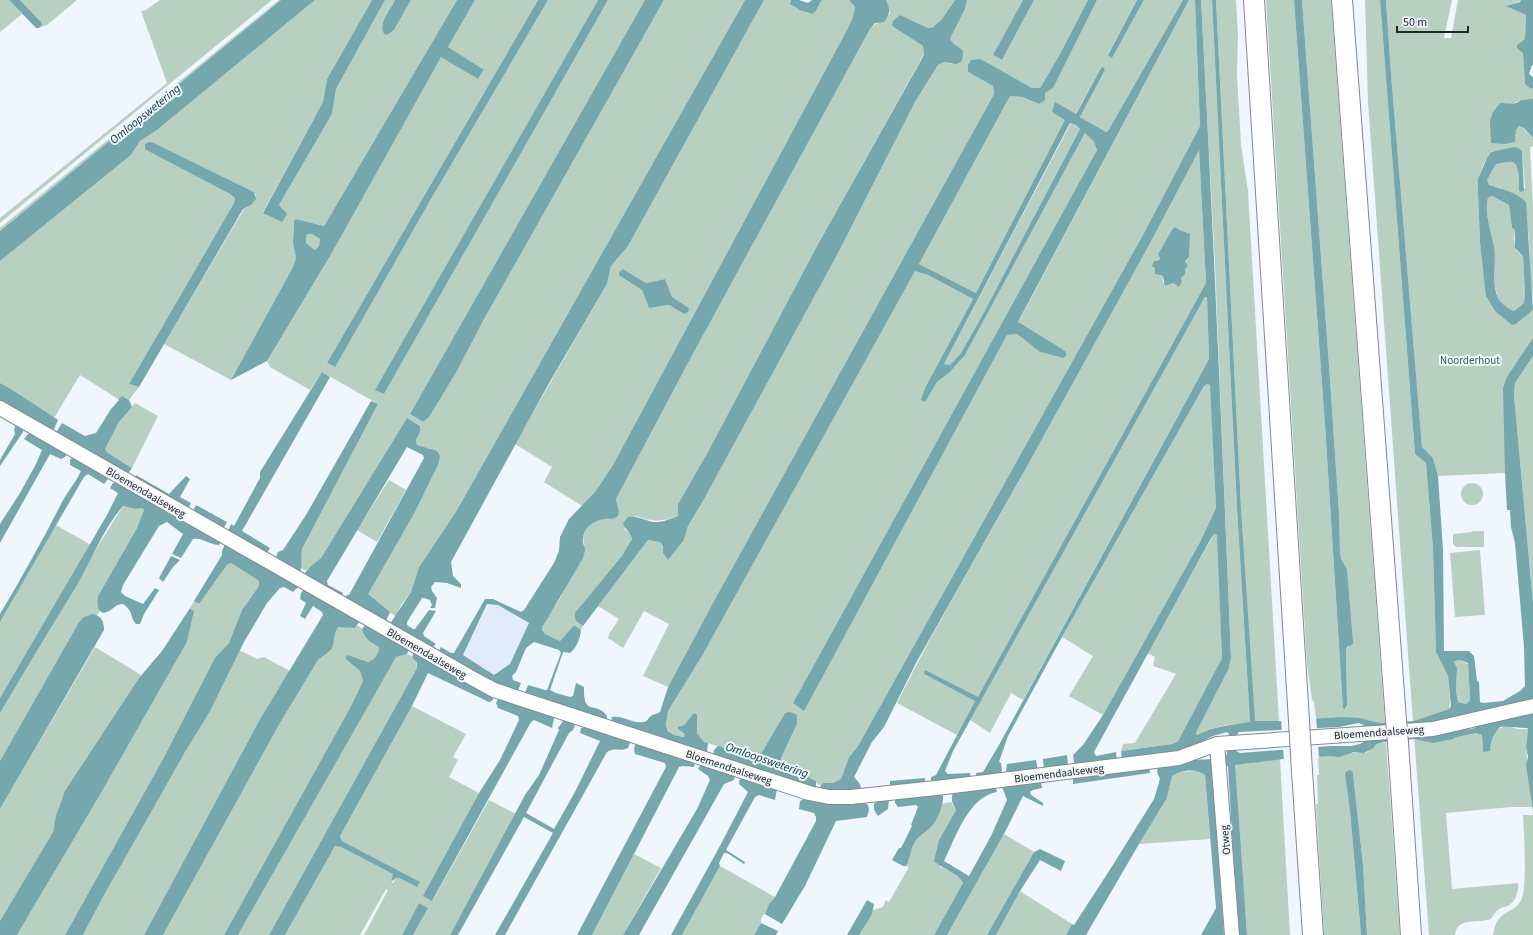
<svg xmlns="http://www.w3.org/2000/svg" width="1533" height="935" viewBox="0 0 1533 935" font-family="'Source Sans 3',sans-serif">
<rect width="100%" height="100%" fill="#eff6fe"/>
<polygon fill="#e1ecfb" points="488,604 498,605 530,623 510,664 494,675 463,655"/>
<g fill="#b8d0c2" fill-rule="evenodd">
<polygon points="0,0 9,0 22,14 0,32"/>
<polygon points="20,0 77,0 47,25 39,28 42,25 41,22"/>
<polygon points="160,0 272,0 0,223 0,218 167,83 141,11 146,10"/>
<polygon points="279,0 281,0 0,231 0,228"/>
<path d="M315,0H372L327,79L323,102L263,212L282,222L279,205L332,114L336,89L385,0H395C390,9 378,23 384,34L394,30L411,0H457L324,226L296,219L294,221L293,243L296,258L293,267L231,380L164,344L244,209L251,205L256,195L254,192L154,143L148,151L230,194L235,198L234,203L129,384L139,387L129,400L122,396L118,399L80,375L54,418L11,389L0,383V261L131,155L140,141L157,130Z"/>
<polygon points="475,0 538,0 327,363 334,367 431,199 548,0 598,0 376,390 384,394 608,0 645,0 410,414 423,422 429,416 457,371 483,321 664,0 745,0 457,510 419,567 411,592 401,605 396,617 367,594 415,512 439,463 440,456 430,448 423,448 417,445 416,440 420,432 420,426 407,418 321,558 306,571 301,568 300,556 302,549 378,404 322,372 310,390 270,367 267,361 333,251 441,56 478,79 484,71 448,47"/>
<path d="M764,0H791L790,2L794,7L812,14L815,12L822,0H849L855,7L853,17L848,28L613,465L595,492L582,506L544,482L552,467L515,444L607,284L611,266L628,246ZM623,269L646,283L665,279L672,297L689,308L684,314L669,305L649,308L642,290Z"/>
<path d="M886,0H955L942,19L933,27L928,28L900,15L895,28L923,46L924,54L817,246L709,450L678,504V516C659,522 655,522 636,516L624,529L631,534L632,539L629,547L576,621L583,626L581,630L574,625L560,641L545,634L542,630L547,618L559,600L585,548C578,529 596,516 613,519L619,511L616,499L688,363L870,29C878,20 884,23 890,13Z"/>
<polygon points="967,0 1023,0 993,55 1002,60 1034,0 1088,0 1060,54 1040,88 1032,88 981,59 968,72 993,86 994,94 714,601 668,687 643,676 669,624 644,611 623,648 608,638 609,634 619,619 598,606 648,540 660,542 668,559 684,540 688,526 703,501 837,255 915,102 938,65 944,62 952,64 960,48 952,43 950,39 965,9"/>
<polygon points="1097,0 1137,0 1108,54 1112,58 1144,0 1183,0 1108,131 1106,132 1080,117 1105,70 1103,68 1101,68 1075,115 1055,102 1066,120 976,293 919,264 1010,96 1022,97 1039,104 1045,93 1053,87"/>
<polygon points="1189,0 1195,0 1200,126 1144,233 858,746 849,757 841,779 833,783 823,783 821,785 817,784 816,781 781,764 781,758 797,724 785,713 762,752 752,757 704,742 697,733 697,714 695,713 684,725 680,726 678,729 685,734 685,737 674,735 669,731 666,725 668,711 702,656 915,270 928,275 973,299 926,386 924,402 937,382 950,372 965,355 1085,133 1094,142 1097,150 793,703 804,710 1007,335 1017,334 1040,352 1062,358 1039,336 1018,323"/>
<path d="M1201,0H1212L1237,508L1250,723C1233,724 1212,726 1197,735L1196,733L1229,668L1231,658L1215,264Z"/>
<polygon points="1216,0 1236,0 1238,33 1237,75 1241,145 1248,191 1279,721 1257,722 1255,721 1254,719 1241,508"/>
<polygon points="1266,0 1294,0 1325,425 1343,708 1347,708 1346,650 1353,640 1347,569 1341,559 1340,552 1339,513 1329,365 1302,0 1331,0 1385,723 1375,722 1357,718 1316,719 1314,702 1312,699 1307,664"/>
<polygon points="1365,0 1380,0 1415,454 1426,463 1433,549 1436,652 1448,676 1450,701 1449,709 1413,722 1368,102"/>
<path d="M1386,0H1452L1444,38H1451L1458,0H1521L1520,1L1507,6L1526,15L1525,39L1517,45L1523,53L1525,84L1531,89L1533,88V99L1521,100L1512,104L1499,105L1491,117V142L1508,143L1516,136L1515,132L1517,128L1521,126L1533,138V146L1530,147V149L1533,207V298L1530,277L1529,238L1523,199L1501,188L1489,185L1487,180L1496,164C1506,163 1510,158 1518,167L1519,191L1525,188L1522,152L1492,151C1482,163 1478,177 1478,193L1480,242L1486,296L1495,311L1516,324L1533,310V338L1525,351L1510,392L1505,473L1438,476L1433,458L1422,448L1391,74Z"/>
<polygon points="1071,123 1076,125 1080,129 982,316 961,353 950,365 944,364"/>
<path d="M1199,149L1206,283L978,698L925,671L924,674L975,701L957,735L897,703C934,629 976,558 1016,486C1078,375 1139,262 1199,149ZM1175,227L1184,232L1186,259C1183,267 1183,278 1179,287L1173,283L1163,282V276L1155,274V268L1160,258L1158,254L1173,228Z"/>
<path d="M1492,196L1509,205L1512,228L1515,230L1514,239L1516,250L1523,256L1525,294L1524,303L1514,311C1507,309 1500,303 1497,295C1492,280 1497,262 1494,246C1491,232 1484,211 1488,198Z"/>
<polygon points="308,234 312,234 320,239 319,247 315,250 306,243 306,236"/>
<polygon points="1205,297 1207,297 1209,359 1023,700 1011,693 990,733 970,720"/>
<polygon points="1533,356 1533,603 1514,395 1515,383"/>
<polygon points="1207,384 1210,385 1211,393 1216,508 1199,544 1103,715 1069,696 1093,656 1062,637 1204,386"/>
<polygon points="135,403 158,416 132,468 108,453 105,449 119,422"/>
<polygon points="389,480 406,490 377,542 357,530"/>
<circle cx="1472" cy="494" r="11"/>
<path d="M123,506L135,509L142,508L144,510L137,528L98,596L97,606L100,611L97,615C89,614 85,616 79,622L0,761V713L34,652L77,584L91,557Z"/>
<polygon points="56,525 91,545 0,698 0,622"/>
<polygon points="1473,531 1484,531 1484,547 1456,547 1453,544 1453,534 1472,532"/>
<polygon points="1214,534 1217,535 1218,541 1222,658 1178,741 1173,744 1121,751 1123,744 1135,743 1176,674 1153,666 1155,657 1147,653"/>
<polygon points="1480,550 1485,615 1455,617 1450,553"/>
<polygon points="231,563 259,581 259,586 242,610 229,644 205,678 163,759 65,935 17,935 101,793 187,642 194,611 190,608 194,601 199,604 227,565"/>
<path d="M357,625L362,629C363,638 372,643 379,647C379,654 374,660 368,662L348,655V661L360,671L363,681L350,708L224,935H163L280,723L318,660L333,646L334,634L338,626L355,628Z"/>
<polygon points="95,647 141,675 61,802 53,832 0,921 0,809"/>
<path d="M239,650L257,659L264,657L290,671L259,721L144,935H83C115,873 149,812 185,752C204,719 224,686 239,650Z"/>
<path d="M403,654C411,653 417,660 417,668L269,935H238L383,679L396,657Z"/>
<polygon points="1460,660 1468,664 1470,700 1466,704 1458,702 1456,691 1457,669 1454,662 1455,661"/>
<polygon points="412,706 466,734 453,757 458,760 449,777 479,793 424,896 433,900 489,800 516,814 450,935 413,935 428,908 419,903 402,935 364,935 388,890 386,889 360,935 285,935 335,846 341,847 393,874 393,877 391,881 393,883 396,878 399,878 417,887 419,882 342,841 340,836"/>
<path d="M1508,726L1517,729H1528L1526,747L1529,782L1533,807H1511L1446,813L1452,889L1518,883C1519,891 1516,901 1508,906C1505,907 1502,907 1499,909C1495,912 1493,915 1491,919C1477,924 1457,916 1455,935H1429L1414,735L1477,728L1482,735L1483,752C1486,749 1491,746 1492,741C1496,732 1496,728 1508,726Z"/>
<polygon points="1386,742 1400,935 1367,935 1363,865 1353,774 1345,775 1350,811 1361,935 1324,935 1316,804 1318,804 1317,775 1319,775 1318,756 1334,756 1358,752 1366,753 1372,749 1377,744"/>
<polygon points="1280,759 1290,935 1247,935 1234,768 1235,765"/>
<polygon points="1195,771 1200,771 1205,775 1210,839 1139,844 1167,798 1172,776 1178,772"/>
<path d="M951,802L956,810L939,840L940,867L957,874L963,883L934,935H859L873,910L883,907L886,900L889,902L909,867L906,866C911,858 910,849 915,842C918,836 924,834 929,829C936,822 938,813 942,804Z"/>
<path d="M1523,815H1533V935H1493C1497,907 1515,916 1522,898C1527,885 1524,831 1523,815Z"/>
<polygon points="1004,834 1034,852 987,935 947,935"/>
<polygon points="634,854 661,868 623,935 592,935"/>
<polygon points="720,866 775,897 769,904 765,914 763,915 761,920 761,923 754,935 682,935"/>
<polygon points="1020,891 1072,924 1066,935 996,935"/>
</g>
<g fill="#76a7ac" fill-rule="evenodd">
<polygon points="9,0 20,0 41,22 42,25 39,28 36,28"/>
<polygon points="281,0 315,0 157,130 140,141 131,155 0,261 0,231"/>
<polygon points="372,0 385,0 336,89 332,114 279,205 287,214 282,222 263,213 323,102 327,79"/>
<path d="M395,0H411L394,30L387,35L384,34C378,23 390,10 395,0Z"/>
<path d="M457,0H475L448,47L484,70L478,79L441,57L333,251L267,361L231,380L293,267L296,258L293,243L294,221L296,219L324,226ZM308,234H312L320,239L319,246L315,250L306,243V236Z"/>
<polygon points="538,0 548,0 431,199 335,367 327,363"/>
<polygon points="598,0 608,0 384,394 375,390"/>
<polygon points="645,0 664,0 483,321 457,371 429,417 423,422 410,414"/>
<polygon points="745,0 764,0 628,246 611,266 607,284 548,385 451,562 453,576 461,584 461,588 447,583 435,582 431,587 432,591 437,598 435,608 430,608 432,605 430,600 424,598 422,598 407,622 407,625 413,629 415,629 429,610 436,611 423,633 424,636 436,644 431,649 390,624 411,592 419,567 457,510"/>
<polygon points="791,0 799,0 808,3 812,0 822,0 815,12 812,14 800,10 790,4"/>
<path d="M849,0H886C890,9 891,13 884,22L875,23L870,29L688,363L616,499L619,511L618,516L613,519C600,517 584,524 583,539C582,543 584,545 585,548C585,551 584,555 583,558L543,626L542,630L545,634L560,641L574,625L581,630C580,639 577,647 570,653L563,652L550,690L556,693L570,697L573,696L576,683L584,687C583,718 596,700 607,716V719L604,721L525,693L528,685L545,690H547L561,653L559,650L534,642L526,648L516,672L512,676L513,680L521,683L517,693L503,688L439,651L441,647L451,653H454L485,599H493L521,612L524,610L554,563L559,551L560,537L569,519L595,492L613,465L848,28L853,17L855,7ZM487,604L498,605L529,623L510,664L494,675L463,655Z"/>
<path d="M955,0H967L965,9L950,39C956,50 968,45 961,62L956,64L944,62L938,65L915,102L837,255L703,501L688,526L684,540L668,560L663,553V547L660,542L648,540L583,626L576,621L575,616V613L622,556L632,539C631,532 625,530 623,523L628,517C639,516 643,520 653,522C661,523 670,519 678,516V504L709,450L817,246L924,55L923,46L895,28L892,25L893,21L900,15L928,28L933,27L942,19Z"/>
<polygon points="1023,0 1034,0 1002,60 993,55"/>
<path d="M1088,0H1097L1053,88L1045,93V100L1039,104L1022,97L1010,96L919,264L976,293L1065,120L1052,112L1055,102L1076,114L1101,68L1103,67L1105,70L1080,117L1106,132L1108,131L1183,0H1189L1018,322L1062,349L1066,352V356L1063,358L1040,352L1017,334L1007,335L804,711L793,703L1097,150L1094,142L1085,133L965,355L950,372L937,382L925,402L921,400L926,386L973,299L928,275L915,271L702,656L668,711L666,725L668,731L674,735L684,737L685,734L678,729V727L684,725L694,713L697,714V733L704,742L708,743L707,752L704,754L611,722L612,717C623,715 632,724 644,722C648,721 648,718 651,716C653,714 657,714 660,712L668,687L714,601L994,94L993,86L968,72V65L971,60L981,59L1032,88H1040L1060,54ZM1070,123L1076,125L1080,129L982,316L961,353L950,365L944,364Z"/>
<polygon points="1137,0 1144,0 1112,58 1108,55"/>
<path d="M1195,0H1201C1213,219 1222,439 1231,658L1229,668L1196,733L1197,735C1213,726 1233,725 1250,722L1237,508L1212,0H1216L1241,508L1255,721H1281L1342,717L1360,718L1375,722L1383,723L1414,721L1449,709L1451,706L1448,676L1436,652L1433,549L1426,463L1415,454L1380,0H1386L1391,74L1422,447L1433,458L1438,476L1443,550L1444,651H1469L1474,656L1477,681L1479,682L1480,702L1483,703L1503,701L1520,691L1525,686L1524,647L1515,543L1511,527L1510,510H1507L1505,473L1503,388L1507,377L1533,338V356L1515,383L1514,395L1533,603V699L1452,717L1428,724L1367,727L1359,723L1339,727L1239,732L1235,737L1236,751L1240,753L1330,746H1351L1360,744L1368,739L1461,728C1469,731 1476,729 1482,722L1533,713V811L1526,765L1528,757L1526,747L1528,729L1527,728C1518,728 1509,726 1500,727C1494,733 1490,743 1490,751L1483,752L1482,735L1476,733L1456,737L1453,739L1433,743L1415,739L1384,742L1377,744L1372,749L1364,753L1354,752L1340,757L1329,756L1283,759L1235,765L1247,935H1239L1234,870L1228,766H1222L1221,757H1225L1227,754L1229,734L1227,732L1213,736L1180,752L1122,760L1121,751L1173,744L1178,741L1222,658L1217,535L1214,534L1210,540L1094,752L1096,756L1116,752L1117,761L1077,766L1074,762L1073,755L1083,745L1103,715L1199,544L1216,508L1210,385L1207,384L1204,386L1062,637L1008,736L999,762L1001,763L1002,771L999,774L976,778V773L983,772L999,745L1209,359L1207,297H1205L953,751L945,771L948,774L970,773L971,778L933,783L931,781V777L936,775L975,701L924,674L925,670L978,697L1206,283L1199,150L1150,243L1030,461L916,663L884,727L872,742L854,777L860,784L861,789L831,792L820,789L821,785L823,783H833L841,779L849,757L858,746L1144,233L1200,126ZM1460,660L1468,663L1470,700L1466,704L1458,702L1456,691L1457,668L1454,662L1455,661Z"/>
<polygon points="1294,0 1302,0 1329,365 1339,513 1340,552 1341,559 1347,569 1353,640 1353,644 1347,647 1346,650 1347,706 1345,709 1343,708 1325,425"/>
<polygon points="1521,0 1533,0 1533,65 1532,65 1529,74 1533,77 1533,88 1531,89 1525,84 1523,53 1517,48 1517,45 1525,39 1526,15 1506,6 1520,2"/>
<path d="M1530,99H1533V138L1524,128L1519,126L1516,130L1515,142L1504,144L1491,143L1490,120L1493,112L1500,103C1507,103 1515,106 1521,100Z"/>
<polygon points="149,142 154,143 254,192 256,199 251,205 243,209 139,387 129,384 234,203 235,198 230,194 148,151 145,149 145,144"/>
<path d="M1514,147L1520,149L1522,152L1524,191L1521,192L1519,191C1518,183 1521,164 1512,162C1507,161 1501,164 1496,164L1487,180L1489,185C1500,188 1518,193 1526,202L1533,310L1516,324L1512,325L1495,311L1486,296L1485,289L1480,242L1478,193V179L1487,158L1491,152ZM1492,196L1509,205L1512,228L1515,230V248L1523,256L1525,294L1524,303L1514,311C1508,309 1502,304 1498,298C1491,284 1497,261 1494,246C1491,232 1484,211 1488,198Z"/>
<polygon points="1175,227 1180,230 1190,234 1189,257 1185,261 1188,266 1185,269 1185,274 1181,278 1182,281 1179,287 1173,283 1165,286 1163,276 1155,274 1155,268 1152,266 1154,261 1158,261 1160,259 1158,254 1173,228"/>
<polygon points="623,269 646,283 665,279 672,297 689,308 688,312 684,314 669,305 649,308 642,290 619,275 619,272"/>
<polygon points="322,372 330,377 242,531 270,548 267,553 261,552 227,533 231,524 234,526 260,478 260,472"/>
<polygon points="0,383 11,389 58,420 54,429 49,432 0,404"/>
<polygon points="122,396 129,400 132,407 119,422 105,449 108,453 132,468 127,475 56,436 57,431 62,423 85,436 96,433 111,409 119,400 118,399"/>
<path d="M371,401L378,404L302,549C300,556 303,566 300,572L279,563L276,557L278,552L283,550L306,515Z"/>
<path d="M407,418L420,426V432L416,440L417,445C424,448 430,448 437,451L440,456L439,463L415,512L368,594L390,612L386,621L345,600L347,595H349L424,458L423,455L407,447L327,581L328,585L343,593L341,597L304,574L311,566L321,558Z"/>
<polygon points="16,425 23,427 23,432 0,466 0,460 15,434 14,429"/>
<polygon points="31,432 68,453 65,457 61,459 50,454 0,543 0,524 20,493 36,464 42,450 24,439 27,435"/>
<path d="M73,457L107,476L108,479L104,484L88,474L84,477L0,622V614C22,577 43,540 62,502C68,491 76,482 81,471L70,465V460Z"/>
<polygon points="136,475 169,494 186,476 190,479 180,497 191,503 188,509 134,479"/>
<path d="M117,482L170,514L189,522L221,542L219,545C210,545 202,537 193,539L181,558L172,554L183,534L167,522L159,526L123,585L121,592L125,596L143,604L155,588L159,590L144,614L140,624H136C129,616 135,613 123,604C114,604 112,612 103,613C96,609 97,603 98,596L137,528L144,510L142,508L135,509L123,506C103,529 92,559 77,585C51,627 25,670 0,713V698L107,515L118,493L110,488L113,483Z"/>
<polygon points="196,505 227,522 223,529 193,511"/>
<polygon points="225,544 297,584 298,587 293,592 284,587 280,588 267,603 244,642 210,711 185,752 104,895 83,935 65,935 163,759 215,658 229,643 242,610 259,586 259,581 231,563 227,565 199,604 194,601 222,555 222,551"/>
<polygon points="171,556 180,560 173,567 163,582 159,578"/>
<path d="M305,588L358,619L359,622L355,628L338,627C333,636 335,637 333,646C331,652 323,655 318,660L280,723L163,935H144L259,721L323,615L322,612L313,606L305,619L300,616L306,603L300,599L301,593Z"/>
<polygon points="190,608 194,611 187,642 101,793 17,935 0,935 0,921 53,832 56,816 65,791 139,678 162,651"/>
<path d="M92,614C101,615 104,621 104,630L0,809V761L79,622L84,617Z"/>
<path d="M367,623L409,649L407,654L396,657L238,935H224L350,708L363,681L360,671L348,661L345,657L348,655L368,662C374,660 379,654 379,647C372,643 363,638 362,629Z"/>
<polygon points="414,652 493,695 494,697 492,701 489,702 428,673 412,706 340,836 342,841 420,882 417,887 399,878 396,878 391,882 393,874 341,847 335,846 285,935 269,935 417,668 417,663 412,657"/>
<polygon points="500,698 553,716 554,718 552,728 534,720 531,722 432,901 423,896 479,793 500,760 519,720 518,716 498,708 496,703 498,699"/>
<polygon points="790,712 797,715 797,724 781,758 781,764 816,781 816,788 713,757 714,750 718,746 752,757 762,752 785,713"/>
<path d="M564,720L572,723L575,725L573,730L569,733L526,813L554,829L575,792L600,741L580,733L581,728L586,727L628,740L630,743L628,748C620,752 615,747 607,752L505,935H495L553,833L524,817L458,935H450L525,795L539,775L559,730L558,728Z"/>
<polygon points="639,744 695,761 694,767 683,766 679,767 592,935 577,935 666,767 665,763 635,754 634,749 635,745"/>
<polygon points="1067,755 1068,763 1065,768 1044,769 1043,759"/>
<path d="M1214,759L1212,771L1224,935H1201L1216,908L1205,775C1196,768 1181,770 1172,776L1167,798L1139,844L1086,935H1066L1072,924L1074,925L1111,868L1154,799L1160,779L1157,772L1158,766L1190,760Z"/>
<polygon points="1036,760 1038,771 1008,774 1006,771 1007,764"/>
<polygon points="702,763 734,774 735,776 734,780 724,784 639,935 623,935 697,809 710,780 708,776 698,769"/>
<polygon points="1149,767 1150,773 1073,784 1073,777"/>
<polygon points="1349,770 1352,771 1353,774 1363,865 1367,935 1361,935 1350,811 1345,775 1346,772"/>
<polygon points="742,777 777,789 775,800 759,795 755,797 726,850 745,862 744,864 727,853 724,853 719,863 720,866 682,935 671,935 721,844 748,792 739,784 740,778"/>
<polygon points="925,778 925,781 923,785 890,787 890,781"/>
<path d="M1041,781L1042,788L1033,790L1030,792L1031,795L1043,803V806L1023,796L1004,834L947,935H934L963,883C957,871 943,870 934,861L939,840L956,810C952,802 950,799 954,791L995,786L997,792C968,797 956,837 944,861L969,876L991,836L1007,800L1002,787Z"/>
<path d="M939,792L943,796C944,805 937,822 929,829C924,834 918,836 915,842C910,849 911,858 906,866H903L892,860L899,848H901L912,826L911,825L918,807L916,805L898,807L895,803V798Z"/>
<polygon points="805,798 863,802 868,805 869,810 867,817 836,821 805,886 782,924 765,914 769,904 775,897 816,821 816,817 814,813 799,809 800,801"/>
<polygon points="889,799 888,809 878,816 874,810 874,804 878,800"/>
<polygon points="1040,849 1065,861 1061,871 1040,860 1020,891 996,935 987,935 1034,852"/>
<polygon points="867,900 874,904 872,914 859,935 847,935"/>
<polygon points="419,903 428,908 413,935 402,935"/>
<polygon points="761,923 778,931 776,935 754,935"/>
</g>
<g fill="#eff6fe">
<polygon points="1316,717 1317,729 1282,732 1281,719"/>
<polygon points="1318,745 1319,758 1284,761 1283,747"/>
</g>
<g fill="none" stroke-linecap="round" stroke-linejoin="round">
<g stroke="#838991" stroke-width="16">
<g id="minor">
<polyline points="0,408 472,678 494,690 809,793 829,797 851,797 945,787 1179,758 1217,744 1433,729 1533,706"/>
<polyline points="1217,744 1232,935"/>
</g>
</g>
<g stroke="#838991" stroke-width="22">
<g id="highway">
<polyline points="1254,0 1298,705"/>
<polyline points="1342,0 1396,720"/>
<polyline points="1398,743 1411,935"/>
<polyline points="1302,771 1313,935"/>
</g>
</g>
<use href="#minor" stroke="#fff" stroke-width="14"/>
<use href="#highway" stroke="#fff" stroke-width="20"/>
<g stroke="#838991" stroke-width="22" stroke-linecap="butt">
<g id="highway-bridge">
<polyline points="1298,705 1302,771"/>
<polyline points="1396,720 1398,743"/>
</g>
</g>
<use href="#highway-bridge" stroke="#fff" stroke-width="20"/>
</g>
<g text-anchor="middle" stroke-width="4" stroke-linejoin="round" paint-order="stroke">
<g font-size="11" fill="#256547" stroke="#eff6fe">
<text x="1470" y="364">Noorderhout</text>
</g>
<g font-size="11" fill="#232528" stroke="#eff6fe">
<text transform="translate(146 492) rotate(30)" y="4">Bloemendaalseweg</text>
<text transform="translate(427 653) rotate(30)" y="4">Bloemendaalseweg</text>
<text transform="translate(1379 732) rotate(-4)" y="4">Bloemendaalseweg</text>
<text transform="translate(729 767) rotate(18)" y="4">Bloemendaalseweg</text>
<text transform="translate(1059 773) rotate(-7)" y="4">Bloemendaalseweg</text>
<text transform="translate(1225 840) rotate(-95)" y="4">Otweg</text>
</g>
<g font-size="12" font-style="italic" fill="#003337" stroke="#eff6fe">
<text transform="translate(145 114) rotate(-39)" y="4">Omloopswetering</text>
<text transform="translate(767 760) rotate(19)" y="4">Omloopswetering</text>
</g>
</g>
<path d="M1397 26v6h71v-6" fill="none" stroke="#232528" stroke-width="2"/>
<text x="1403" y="26" font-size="12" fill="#232528" stroke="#eff6fe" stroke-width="3" paint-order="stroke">50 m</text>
</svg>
